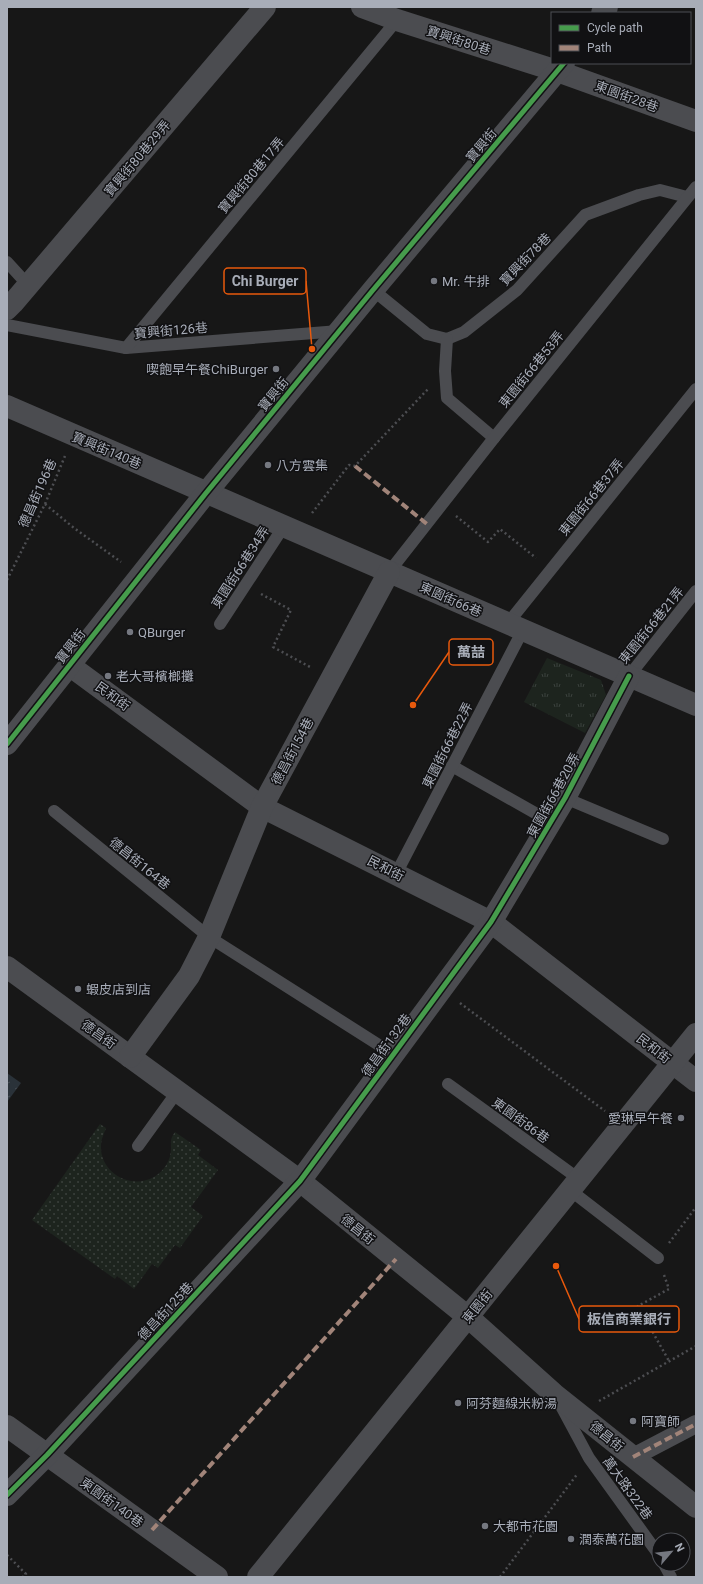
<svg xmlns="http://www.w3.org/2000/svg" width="703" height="1584" viewBox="0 0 703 1584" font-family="Roboto,'Noto Sans TC',sans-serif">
<defs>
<pattern id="grass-dots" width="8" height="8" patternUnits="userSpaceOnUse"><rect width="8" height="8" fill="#1d241e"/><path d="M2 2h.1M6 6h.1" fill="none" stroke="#3b413d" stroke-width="1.8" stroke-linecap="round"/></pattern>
<pattern id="park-tufts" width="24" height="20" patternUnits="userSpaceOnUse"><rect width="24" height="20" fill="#1d241e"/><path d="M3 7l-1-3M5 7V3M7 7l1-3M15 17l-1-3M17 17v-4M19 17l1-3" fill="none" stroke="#3b413d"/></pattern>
<pattern id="water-ripples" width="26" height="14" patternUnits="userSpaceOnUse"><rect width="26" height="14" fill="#2a3239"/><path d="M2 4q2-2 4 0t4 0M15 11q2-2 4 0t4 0" fill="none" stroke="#464d54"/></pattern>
</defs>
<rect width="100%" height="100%" fill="#171717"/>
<path fill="url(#grass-dots)" d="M100,1124L106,1128C104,1134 101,1139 101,1146C100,1173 131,1190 154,1177C164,1171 171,1160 171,1149C171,1141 170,1139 175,1132L201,1150L198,1155L218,1170L191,1207L203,1216L180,1248L175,1245L158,1268L152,1264L134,1289L117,1276L115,1279L32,1220Z"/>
<polygon fill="url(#park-tufts)" points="547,658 601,680 606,695 585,733 524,702"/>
<polygon fill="url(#water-ripples)" points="7,1073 21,1083 7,1102"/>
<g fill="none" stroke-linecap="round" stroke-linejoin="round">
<g stroke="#4d4e52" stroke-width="2.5" stroke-dasharray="2 3" stroke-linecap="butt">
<polyline points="45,504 74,528 121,562"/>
<polyline points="312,513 349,465 355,466 428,389"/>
<polyline points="456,516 488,542 500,529 536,558"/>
<polyline points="7,580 45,504 65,456"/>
<polyline points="261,594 291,610 273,647 310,667"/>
<polyline points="460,1003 605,1111"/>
<polyline points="669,1243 696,1207"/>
<polyline points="664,1275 669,1289 638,1306 669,1361"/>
<polyline points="599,1401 696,1346"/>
<polyline points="7,1555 26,1574 23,1577"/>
<polyline points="500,1577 578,1473"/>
</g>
<g stroke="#4b4c50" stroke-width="12">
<polyline points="7,262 28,285"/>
<polyline points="373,290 427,334 447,339 464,332 517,290 585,215 639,195 660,190 687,197"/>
<polyline points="7,325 126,348 339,331"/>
<polyline points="447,339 445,371 447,398 494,438"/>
<polyline points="126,348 397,20"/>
<polyline points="389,572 494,438 696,187"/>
<polyline points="508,623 696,389"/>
<polyline points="220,624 284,526"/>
<polyline points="629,676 696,591"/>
<polyline points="452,766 551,822"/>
<polyline points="565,798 663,839"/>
<polyline points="54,811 209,937 393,1054"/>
<polyline points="396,874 523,630"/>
<polyline points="448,1084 579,1179"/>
<polyline points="138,1146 177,1092"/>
<polyline points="570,1190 658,1258"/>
<polyline points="561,1406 589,1458 659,1555"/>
<polyline points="664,1564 671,1577"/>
</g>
<polyline stroke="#4b4c50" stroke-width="18" points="633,1457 696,1424"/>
<g stroke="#4b4c50" stroke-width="22">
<polyline points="362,7 397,20 557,71 696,121"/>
<polyline points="7,309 13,303 265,7"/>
<polyline points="7,406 696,705"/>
<polyline points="69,665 262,807 491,922 696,1081"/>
<polyline points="7,967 300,1181 468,1317 554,1394 696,1507"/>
<polyline points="130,1057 189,976 209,937 262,807 389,572"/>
<polyline points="7,1426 217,1577"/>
<polyline points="7,1495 47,1455 300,1181 491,922 565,798 629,676"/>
</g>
<g stroke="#4b4c50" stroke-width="22">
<polyline points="602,13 607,7"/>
<polyline points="7,744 206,493 373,290 564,63"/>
<polyline points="258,1577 696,1034"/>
</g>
<g stroke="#a18479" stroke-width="4" stroke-dasharray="8 4" stroke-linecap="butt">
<polyline points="355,466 427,524"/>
<polyline points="633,1457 696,1424"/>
<polyline points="152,1530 396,1259"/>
</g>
<g stroke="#111113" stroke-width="8">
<g id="cycleway">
<polyline points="7,744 206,493 373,290 564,63"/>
<polyline points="7,1495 47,1455 300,1181 491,922 565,798 629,676"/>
</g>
</g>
<use href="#cycleway" stroke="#469c4c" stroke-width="5"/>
</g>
<g fill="#757880" stroke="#111113" stroke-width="1.5">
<circle cx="434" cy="281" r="4"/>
<circle cx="276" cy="369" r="4"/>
<circle cx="268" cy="465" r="4"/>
<circle cx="130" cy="632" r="4"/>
<circle cx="108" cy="676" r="4"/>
<circle cx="78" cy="989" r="4"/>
<circle cx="681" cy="1118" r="4"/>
<circle cx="458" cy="1403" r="4"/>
<circle cx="633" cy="1421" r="4"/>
<circle cx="485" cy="1526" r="4"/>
<circle cx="571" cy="1539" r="4"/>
</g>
<g text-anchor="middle" stroke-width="3" stroke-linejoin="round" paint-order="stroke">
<g font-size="13" fill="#a8adb8" stroke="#111113">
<text transform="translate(459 40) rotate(18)" y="5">寶興街80巷</text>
<text transform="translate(627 96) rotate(20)" y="5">東園街28巷</text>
<text transform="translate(481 145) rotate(-50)" y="5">寶興街</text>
<text transform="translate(137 158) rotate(-50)" y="5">寶興街80巷29弄</text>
<text transform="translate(251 175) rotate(-50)" y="5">寶興街80巷17弄</text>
<text transform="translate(525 259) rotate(-46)" y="5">寶興街78巷</text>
<text transform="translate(171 330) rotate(-5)" y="5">寶興街126巷</text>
<text transform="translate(531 369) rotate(-51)" y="5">東園街66巷53弄</text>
<text transform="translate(273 394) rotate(-51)" y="5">寶興街</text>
<text transform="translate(107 450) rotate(23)" y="5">寶興街140巷</text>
<text transform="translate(37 493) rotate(-66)" y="5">德昌街196巷</text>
<text transform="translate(591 497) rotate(-51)" y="5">東園街66巷37弄</text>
<text transform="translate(240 567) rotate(-57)" y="5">東園街66巷34弄</text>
<text transform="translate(451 599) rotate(24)" y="5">東園街66巷</text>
<text transform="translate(651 625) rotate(-51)" y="5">東園街66巷21弄</text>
<text transform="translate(70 646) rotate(-52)" y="5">寶興街</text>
<text transform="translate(113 696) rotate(36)" y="5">民和街</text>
<text transform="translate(447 745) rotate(-63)" y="5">東園街66巷22弄</text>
<text transform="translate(292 751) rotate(-62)" y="5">德昌街154巷</text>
<text transform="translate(553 795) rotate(-61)" y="5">東園街66巷20弄</text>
<text transform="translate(140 863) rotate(39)" y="5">德昌街164巷</text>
<text transform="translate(386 868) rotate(27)" y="5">民和街</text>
<text transform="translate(99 1034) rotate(36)" y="5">德昌街</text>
<text transform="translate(386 1045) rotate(-54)" y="5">德昌街132巷</text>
<text transform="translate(654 1048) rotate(38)" y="5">民和街</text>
<text transform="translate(521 1120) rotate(36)" y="5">東園街86巷</text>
<text transform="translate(358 1229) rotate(39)" y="5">德昌街</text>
<text transform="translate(477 1306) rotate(-51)" y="5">東園街</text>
<text transform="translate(165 1311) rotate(-47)" y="5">德昌街125巷</text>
<text transform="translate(607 1436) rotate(39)" y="5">德昌街</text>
<text transform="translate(628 1488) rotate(54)" y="5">萬大路322巷</text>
<text transform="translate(112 1502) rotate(36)" y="5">東園街140巷</text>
</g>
<g font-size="13" fill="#a8adb8" stroke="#111113" text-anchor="start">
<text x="442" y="286">Mr. 牛排</text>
<text x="268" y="374" text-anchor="end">喫飽早午餐ChiBurger</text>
<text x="276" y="470">八方雲集</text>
<text x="138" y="637">QBurger</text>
<text x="116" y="681">老大哥檳榔攤</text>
<text x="86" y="994">蝦皮店到店</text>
<text x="673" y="1123" text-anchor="end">愛琳早午餐</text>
<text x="466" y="1408">阿芬麵線米粉湯</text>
<text x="641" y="1426">阿寶師</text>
<text x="493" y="1531">大都市花園</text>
<text x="579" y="1544">潤泰萬花園</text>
</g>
</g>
<path fill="none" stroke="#e8590c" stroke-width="1.5" d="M312 349L306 281M413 705L449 652M556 1266L579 1319"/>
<g fill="#e8590c" stroke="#111113" stroke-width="1.5">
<circle cx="312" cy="349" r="4"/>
<circle cx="413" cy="705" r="4"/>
<circle cx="556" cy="1266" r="4"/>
</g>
<g fill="#111113" stroke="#e8590c" stroke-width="1.5">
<rect x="224" y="268" width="82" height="26" rx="4"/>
<rect x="449" y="639" width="44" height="26" rx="4"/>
<rect x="579" y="1306" width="100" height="26" rx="4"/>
</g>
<g font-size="14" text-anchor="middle" font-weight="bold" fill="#a8adb8">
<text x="265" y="286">Chi Burger</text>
<text x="471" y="657">萬喆</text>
<text x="629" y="1324">板信商業銀行</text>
</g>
<rect width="703" height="1584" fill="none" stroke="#a8adb8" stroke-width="16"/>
<rect x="551" y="12" width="140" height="52" fill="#111113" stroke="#4d4f55"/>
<rect x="559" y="25" width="20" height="6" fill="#469c4c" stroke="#4d4f55"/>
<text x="587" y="32" font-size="12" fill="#a8adb8">Cycle path</text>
<rect x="559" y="45" width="20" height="6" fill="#a18479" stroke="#4d4f55"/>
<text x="587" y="52" font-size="12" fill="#a8adb8">Path</text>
<g transform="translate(671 1552) rotate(62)"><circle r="19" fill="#111113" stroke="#4d4f55"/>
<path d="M0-3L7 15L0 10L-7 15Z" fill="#757880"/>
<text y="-6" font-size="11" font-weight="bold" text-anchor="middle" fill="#a8adb8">N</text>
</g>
</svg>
